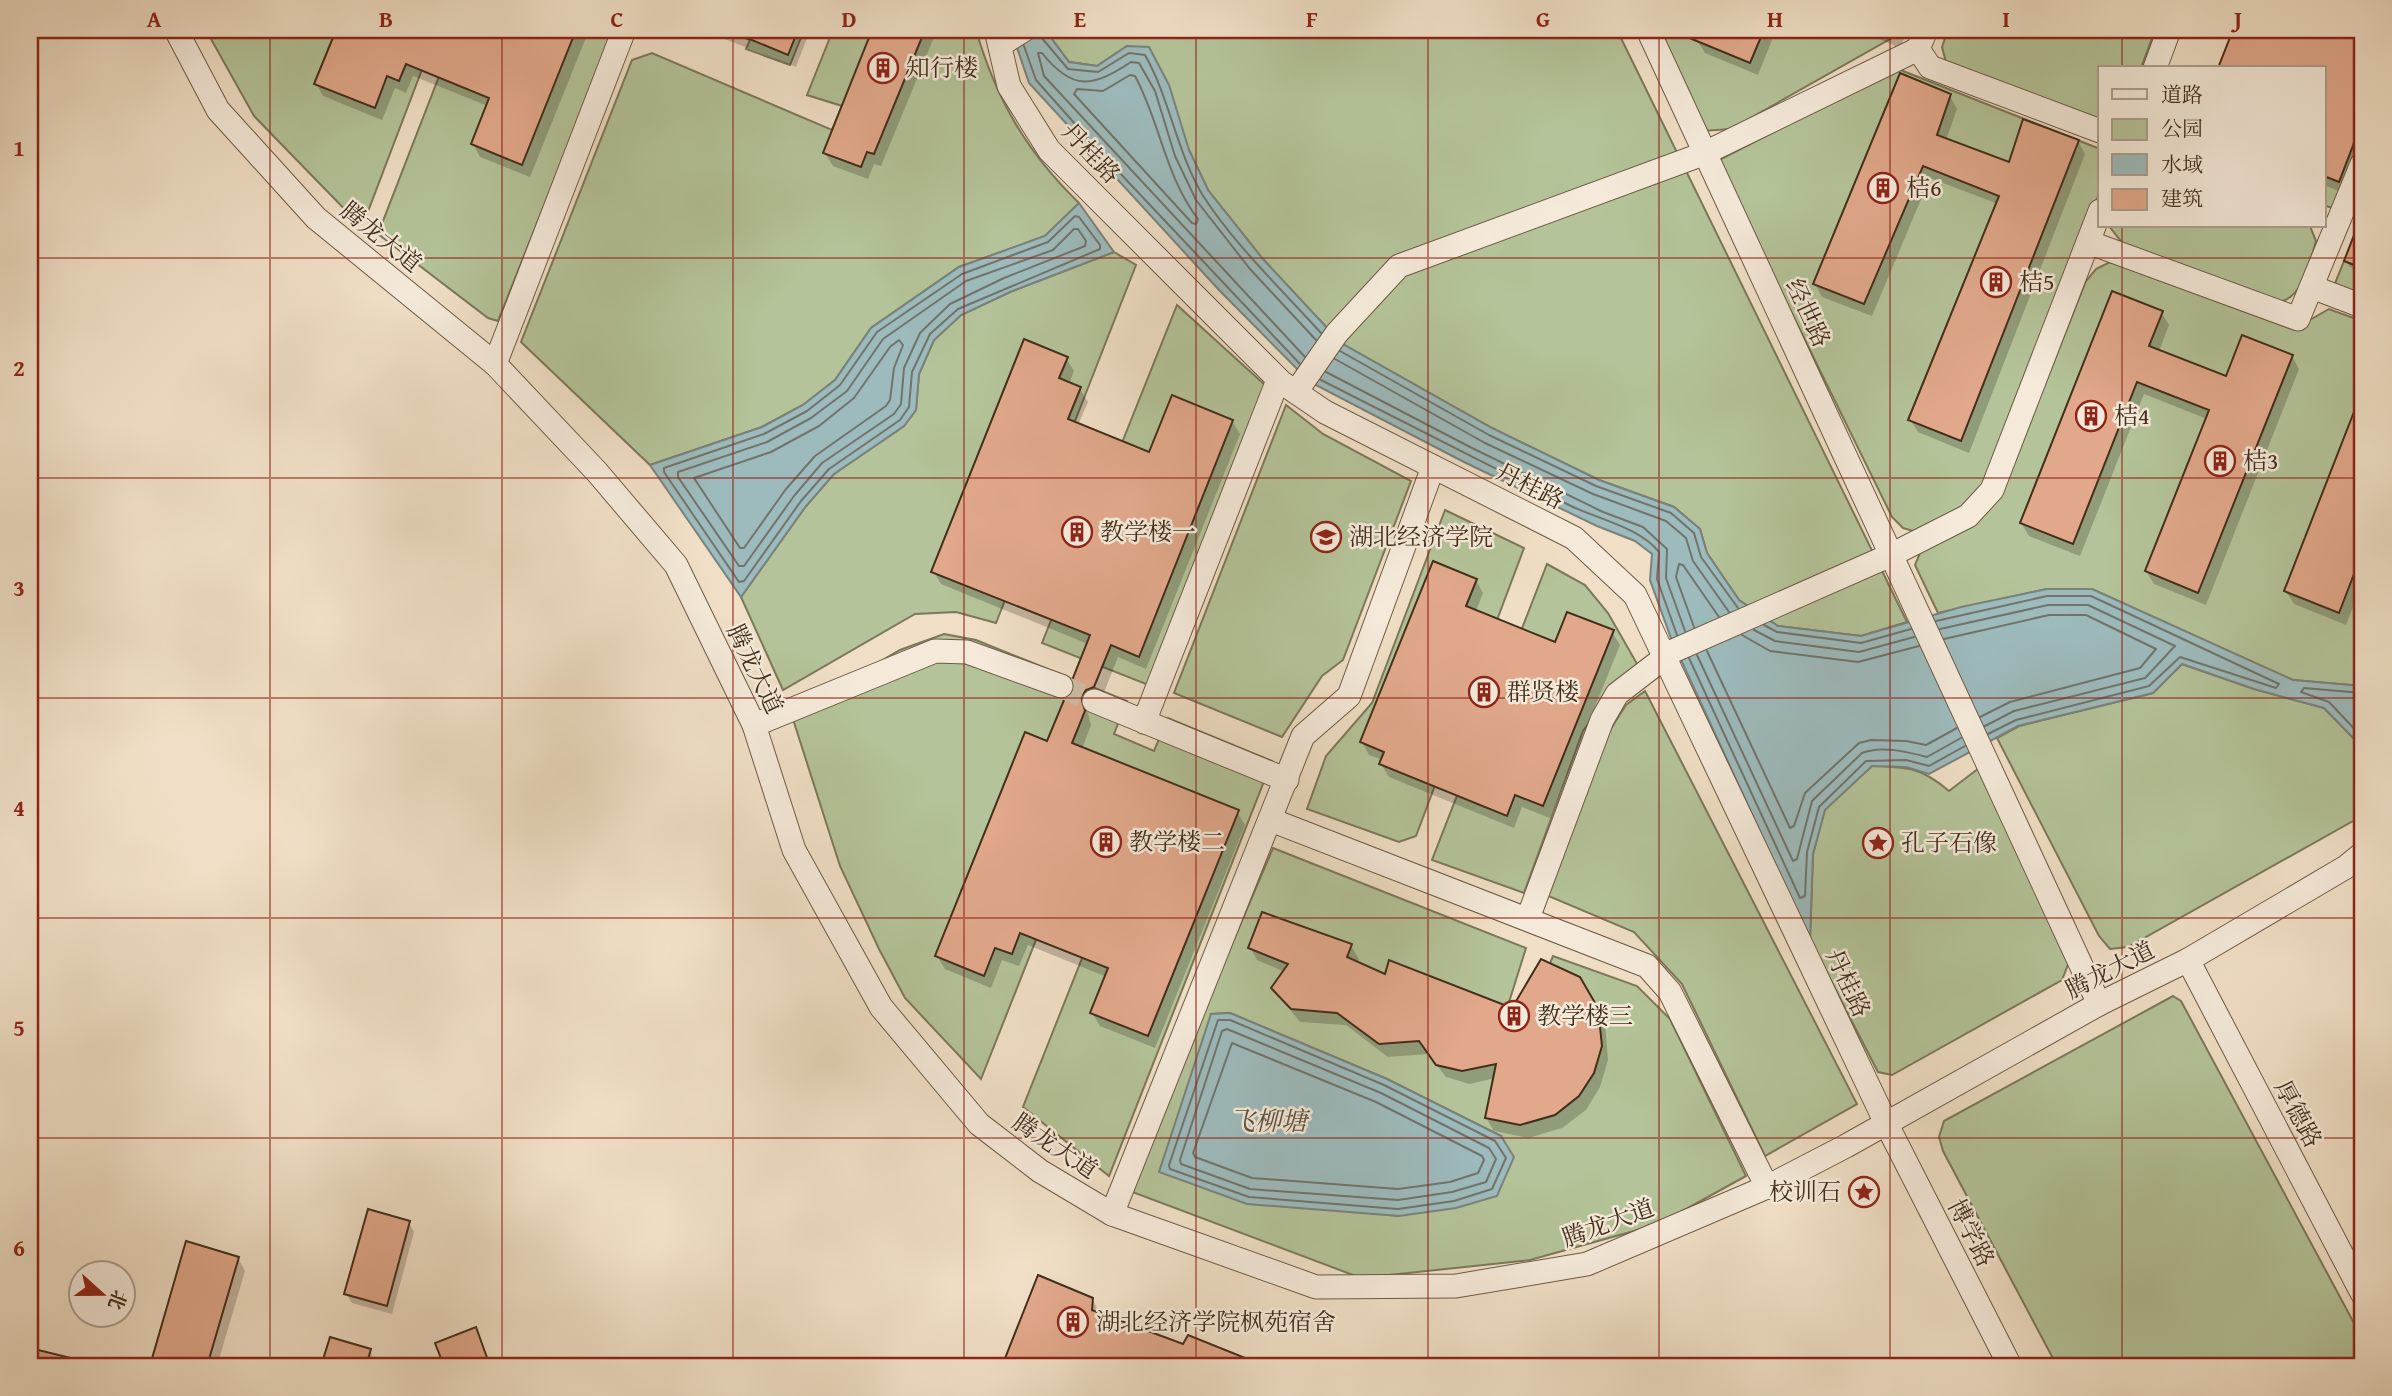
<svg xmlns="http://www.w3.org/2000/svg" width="2392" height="1396" viewBox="0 0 2392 1396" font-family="'Gentium Book Plus','Noto Serif SC',serif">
<rect width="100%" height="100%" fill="#f0dfc6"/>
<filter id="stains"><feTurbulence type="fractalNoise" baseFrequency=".00286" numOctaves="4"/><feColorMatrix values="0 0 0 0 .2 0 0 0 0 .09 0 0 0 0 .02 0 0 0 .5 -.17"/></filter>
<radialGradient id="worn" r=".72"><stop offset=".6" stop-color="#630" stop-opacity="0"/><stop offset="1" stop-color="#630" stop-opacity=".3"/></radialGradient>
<g fill="#b4c399" stroke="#7c785a" stroke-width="2" fill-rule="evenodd">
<polygon points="206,30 437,30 367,214 356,221 254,116"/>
<polygon points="457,30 614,30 498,321 488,318 378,234"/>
<polygon points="725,30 804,30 790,65 746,49 750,40"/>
<path d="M833,30H976C996,99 1027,153 1079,203L1045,236L959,267L871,328L835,380L803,405L762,427L650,465L521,342L632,60L652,53L832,130L842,106L807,95Z"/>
<polygon points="1617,30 1907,622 1861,636 1778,626 1739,600 1707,553 1700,529 1674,507 1599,480 1492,428 1341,343 1262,258 1208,190 1189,150 1127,46 1097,66 1069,62 1046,31"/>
<polygon points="1656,30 1906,30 1731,129 1702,131"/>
<polygon points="1948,30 2155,30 2141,68 2100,68 2100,125 1947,66 1942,47"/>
<polygon points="1898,69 2100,149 2100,191 1988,477 1969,503 1913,531 1903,528 1892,517 1717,161"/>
<polygon points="2362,122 2362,140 2334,209 2324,205 2324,176 2339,181"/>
<path d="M2109,226H2310L2316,241C2309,265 2303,300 2275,303L2123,244Z"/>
<polygon points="1114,252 1136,265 996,623 956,612 915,614 783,690 741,597 806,506 834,474 904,426 916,410 919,374 934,340 961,315 1010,292"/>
<polygon points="2114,260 2294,329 2329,309 2362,321 2362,686 2293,680 2092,589 2047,589 1938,613 1915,565 1920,553 1976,521 2007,480 2086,281 2096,269"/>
<polygon points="2344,261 2362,268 2362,297 2334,286"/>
<polygon points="1177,305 1266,386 1151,686 1042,643"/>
<polygon points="1286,405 1323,434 1411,481 1343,660 1322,676 1282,737 1174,693"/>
<polygon points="1445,510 1524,548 1416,836 1399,842 1307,809 1326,756 1372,703"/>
<polygon points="1547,564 1585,585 1608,613 1640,669 1612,692 1583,731 1524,893 1432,860"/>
<polygon points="944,634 976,640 1127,701 1114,734 1154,751 1168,718 1272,761 1109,1176 1023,1107 1098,918 1051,902 981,1079 905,998 879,949 840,866 791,713 900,650"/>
<polygon points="2182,664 2254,689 2324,708 2362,747 2362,816 2128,947 2110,949 2099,936 1997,738 2019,726 2153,693"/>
<polygon points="1645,691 1857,1104 1765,1156 1682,984 1634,932 1546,895 1605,738 1626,705"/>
<path d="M1872,766C1907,767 1921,767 1949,791L1979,768L2069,962L2062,980L1892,1075L1878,1072L1810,940L1813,854L1825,809Z"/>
<path d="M1273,848L1526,948L1505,1015L1525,1023L1553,956L1637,986L1670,1019L1746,1176L1659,1224L1530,1260L1361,1278L1127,1190ZM1230,1013L1387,1079L1501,1136L1399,1216L1324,1208L1211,1014Z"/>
<polygon points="2173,996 2181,1001 2362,1338 2362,1366 2057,1366 1943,1151 1939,1137 1944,1121"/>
</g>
<g fill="#9dbbbd" stroke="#79837c" stroke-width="2">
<polygon points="1011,30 1045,30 1069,62 1097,66 1127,46 1149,47 1169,85 1189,150 1208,190 1262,258 1341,343 1492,428 1599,480 1674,507 1700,529 1707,553 1739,600 1778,626 1861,636 1961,607 2047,589 2092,589 2293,680 2362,686 2362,747 2324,708 2254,689 2182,664 2153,693 2018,726 1929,774 1906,767 1872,766 1825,810 1813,854 1810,940 1671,638 1650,580 1652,554 1635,541 1597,526 1462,461 1310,382 1219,290 1029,83"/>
<polygon points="1079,203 1114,252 1010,292 961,315 934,340 919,374 916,410 904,426 834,474 806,506 741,597 650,465 762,427 803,405 835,380 871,328 959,267 1045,236"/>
<polygon points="1230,1013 1387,1079 1501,1136 1514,1157 1497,1196 1456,1208 1399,1216 1247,1204 1159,1172 1211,1014"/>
</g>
<g fill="#0003">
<polygon points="337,30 589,30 530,177 480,157 473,144 488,106 413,76 406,93 395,88 382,120 323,96 316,83"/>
<polygon points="710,30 810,30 796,67 712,34"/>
<polygon points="874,30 937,30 881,166 874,164 868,179 833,166 825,153"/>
<polygon points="1702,30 1776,30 1758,75 1705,53 1697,40"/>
<polygon points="1858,30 1908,30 1900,48"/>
<polygon points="2235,30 2362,30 2362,153 2346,194 2324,185 2324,68 2220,68"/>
<polygon points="1950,96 1957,109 1946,140 2010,164 2078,141 2085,154 1969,453 1918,432 1910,419 1998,204 1930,178 1872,316 1822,297 1815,284"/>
<polygon points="2362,220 2362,272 2350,267 2346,261"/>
<polygon points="2161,312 2169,325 2159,351 2227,378 2292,356 2299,369 2206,605 2154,584 2146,571 2207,419 2144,394 2080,556 2029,536 2021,523"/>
<polygon points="1066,358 1074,371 1069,384 1080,389 1088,402 1078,425 1150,454 1232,421 1240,434 1146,669 1118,657 1101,700 1093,702 1087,710 1091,725 1082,749 1237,812 1245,825 1155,1048 1100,1026 1092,1013 1107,977 1028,945 1019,966 1002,960 991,988 945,969 937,956 1076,692 1088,644 941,584 933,571"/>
<polygon points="2362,396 2362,584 2346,625 2294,604 2286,591"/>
<polygon points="1476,580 1483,593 1476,611 1556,644 1612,632 1620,645 1550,818 1522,807 1514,828 1389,777 1381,764 1383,760 1369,755 1362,742"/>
<polygon points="1351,946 1359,959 1357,963 1386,976 1513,1010 1578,978 1605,1023 1608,1060 1600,1087 1586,1110 1562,1128 1528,1138 1494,1131 1486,1118 1495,1078 1470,1084 1446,1077 1428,1054 1388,1057 1346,1025 1300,1022 1273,988 1285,972 1257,960 1250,947"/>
<polygon points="409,1223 414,1232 392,1314 352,1303 346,1294"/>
<polygon points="238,1258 245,1271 217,1366 155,1366 153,1362"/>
<polygon points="1039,1277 1092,1299 1101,1315 1184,1346 1239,1357 1245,1366 1004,1366"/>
<polygon points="475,1329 491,1366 446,1366 438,1344"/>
<polygon points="331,1339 370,1351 377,1366 323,1366"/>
<polygon points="35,1351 87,1364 89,1366 30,1366 30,1356"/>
</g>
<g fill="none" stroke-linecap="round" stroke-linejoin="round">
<g stroke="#70746c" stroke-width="2">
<path d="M1040,30L1041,37L1068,69L1098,72L1129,53L1145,55C1170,99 1176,150 1202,194C1231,241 1284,292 1321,333"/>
<polyline points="1024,46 1036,80 1100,152 1300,364"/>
<path d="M1130,75L1135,76C1160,122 1165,176 1198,219L1196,224L1192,223L1074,94L1077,89L1103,91Z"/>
<polygon points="1075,216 1079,217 1100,245 1100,249 958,309 930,334 912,372 909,407 900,420 829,469 801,501 744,581 739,582 664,472 664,468 764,434 807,411 840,385 877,332 962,274 1048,242"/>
<polygon points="1074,229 1078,229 1086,241 1085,246 1004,278 950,304 920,333 904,368 901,404 894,414 822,463 794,496 744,566 739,566 678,477 678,472 767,442 811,418 847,391 883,339 966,281 1053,250"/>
<polygon points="899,340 903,345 894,368 890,400 886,406 815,456 786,489 744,548 740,548 694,478 771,452 819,426 854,398 890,347"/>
<polyline points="1340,351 1489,435 1596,486 1671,513 1694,533 1701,557 1738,608"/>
<path d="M1305,357L1044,76L1038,53H1042C1073,92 1093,87 1131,62L1139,63L1155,91L1175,156L1196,200L1250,269L1316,340"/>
<polyline points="1335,359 1485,443 1593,494 1666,521 1686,538 1693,561 1729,612"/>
<polyline points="1326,372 1470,447 1603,512 1643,527 1667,549 1666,578 1685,631"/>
<path d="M1321,380C1403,422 1486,464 1569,505C1597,519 1639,527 1659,552L1657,579L1677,635"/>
<polyline points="1936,621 2047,596 2091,596 2279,684 2276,688 2180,657 2149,686 2016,720 1988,734"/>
<polyline points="1764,625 1777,632 1861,643 1911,629"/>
<polyline points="1694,627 1676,577 1679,564 1683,565 1719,617"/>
<polyline points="1940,629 2048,605 2088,605 2175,646 2145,678 2014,711 1985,726"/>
<polyline points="1754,630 1775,641 1859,652 1914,637"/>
<polyline points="1742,635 1770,651 1858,662 1919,646"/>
<polyline points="1944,639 2049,615 2086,615 2156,649 2140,668 2010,702 1980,717"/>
<polyline points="1707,651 1790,828 1794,826 1805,793 1859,743 1871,740 1906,741 1926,745 1957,728"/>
<path d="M1697,655L1793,861L1797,859L1812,801L1862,753C1881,745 1908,752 1927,757L1961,738"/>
<polyline points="1689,658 1800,898 1805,896 1807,852 1819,807 1866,761 1906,760 1929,766 1965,746"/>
<polyline points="2362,693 2304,688 2301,692 2329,702 2362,737"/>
<polygon points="1218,1020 1230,1020 1384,1085 1495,1141 1506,1158 1492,1189 1454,1201 1398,1209 1249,1197 1170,1169 1169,1165"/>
<polygon points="1227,1029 1381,1093 1489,1148 1496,1159 1486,1182 1452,1192 1398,1200 1250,1189 1181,1164 1180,1160 1222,1031"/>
<polygon points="1232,1043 1376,1102 1482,1156 1484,1160 1478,1173 1450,1182 1398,1189 1252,1178 1195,1157 1193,1153"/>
</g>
</g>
<g fill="#e1a88b" stroke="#432e1a" stroke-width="2">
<polygon points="336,30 576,30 522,165 471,144 489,98 406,64 399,81 387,76 375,108 314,84"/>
<polygon points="728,30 798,30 788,55"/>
<polygon points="872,30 925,30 874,154 867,152 861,167 823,153"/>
<polygon points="1670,30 1764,30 1750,63"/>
<polygon points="2233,30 2362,30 2362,122 2339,182 2324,176 2324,68 2218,68"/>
<polygon points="1900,73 1951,94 1937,135 2009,162 2023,119 2079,140 1961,441 1908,420 1999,196 1923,166 1864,304 1813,284"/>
<polygon points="2361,217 2362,218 2362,268 2344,261"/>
<polygon points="2112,291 2163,311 2149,346 2226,376 2242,335 2293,355 2198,593 2145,571 2209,410 2137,382 2073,544 2020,523"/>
<polygon points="1024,339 1068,357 1059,378 1081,387 1068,419 1149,452 1172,395 1233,420 1139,657 1111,645 1094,687 1086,690 1081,696 1085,711 1072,743 1239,810 1148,1036 1090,1013 1108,968 1020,933 1012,954 995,948 984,976 935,956 1025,732 1047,741 1064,700 1074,691 1073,678 1090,635 931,572"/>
<polygon points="2361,394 2362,553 2339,613 2284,591"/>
<polygon points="1433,561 1477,579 1466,606 1555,642 1567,612 1614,630 1543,806 1515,795 1507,816 1379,764 1384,752 1360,742"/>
<polygon points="1262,912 1352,944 1347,957 1385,974 1389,960 1512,1008 1541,959 1580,977 1598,1008 1602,1046 1594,1073 1579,1096 1555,1115 1520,1125 1485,1118 1496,1064 1462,1071 1436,1065 1419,1041 1379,1044 1337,1013 1291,1009 1271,988 1288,964 1248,948"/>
<polygon points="368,1209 410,1221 387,1306 344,1294"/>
<polygon points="186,1241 239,1257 207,1366 166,1366 151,1362"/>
<polygon points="1038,1275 1093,1298 1092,1310 1183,1344 1188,1335 1265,1366 1089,1366 1069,1359 1066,1366 1002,1366"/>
<polygon points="476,1327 490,1366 444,1366 435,1343"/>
<polygon points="330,1337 371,1349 366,1366 321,1366"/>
<polygon points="30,1348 79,1360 79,1366 30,1366"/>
</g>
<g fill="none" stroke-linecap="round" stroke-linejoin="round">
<polyline stroke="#cdbca4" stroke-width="23" stroke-dasharray="23 11" stroke-linecap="butt" points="1061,686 1094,701"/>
<g stroke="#6e5a45" stroke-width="25">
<g id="minor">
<polyline points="176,30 218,110 316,218 495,364 597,472 676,565 754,725 794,850 881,1007 979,1124 1040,1171 1112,1214 1316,1287 1456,1286 1587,1264 1767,1187 1846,1146 2099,1004 2188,960 2346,867 2362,854"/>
<polyline points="996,30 1009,86 1049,150 1281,382 1325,412 1574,538 1635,595 1886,1123 2010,1366"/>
<polyline points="1648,30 2099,1004"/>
<polyline points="1000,45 1024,30"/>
<polyline points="1918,49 1930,67 2100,131"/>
<polyline points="2155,68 2169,30"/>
<polyline points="2088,242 2298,319 2362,164"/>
<polyline points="2312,287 2362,306"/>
<polyline points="495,364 624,30"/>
<polyline points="1296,392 1337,333 1399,266 1703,154 1918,49 1926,30"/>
<polyline points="1094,701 1287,780"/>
<polyline points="1144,722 1278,380"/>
<polyline points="754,725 935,651 967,652 1061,686"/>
<polyline points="1271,820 1647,966 1670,992 1767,1187"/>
<polyline points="1528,918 1602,720 1617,694 1673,651 1893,554 1968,516 1992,490 2100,211"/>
<polyline points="2188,960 2362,1293"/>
<polyline points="1112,1214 1303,736 1349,696 1433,467"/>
</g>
</g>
<use href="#minor" stroke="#f5eada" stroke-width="23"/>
</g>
<path fill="none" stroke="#8f2418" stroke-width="2" stroke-opacity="0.55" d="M270,30V1366M502,30V1366M733,30V1366M964,30V1366M1196,30V1366M1428,30V1366M1659,30V1366M1890,30V1366M2122,30V68M2122,226V1366M30,258H2362M30,478H2362M30,698H2362M30,918H2362M30,1138H2362"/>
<defs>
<g id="building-ring" transform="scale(1.575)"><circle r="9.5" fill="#f5eada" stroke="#8f2418" stroke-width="1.5"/><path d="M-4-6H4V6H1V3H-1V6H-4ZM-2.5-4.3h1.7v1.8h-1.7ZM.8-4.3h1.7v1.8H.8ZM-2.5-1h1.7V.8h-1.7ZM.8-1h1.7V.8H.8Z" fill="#8f2418"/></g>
<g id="university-ring" transform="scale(1.575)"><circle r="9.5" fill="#f5eada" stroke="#8f2418" stroke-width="1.5"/><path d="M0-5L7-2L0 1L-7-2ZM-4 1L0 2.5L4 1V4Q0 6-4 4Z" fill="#8f2418"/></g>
<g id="sight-ring" transform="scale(1.575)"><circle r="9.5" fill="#f5eada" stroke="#8f2418" stroke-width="1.5"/><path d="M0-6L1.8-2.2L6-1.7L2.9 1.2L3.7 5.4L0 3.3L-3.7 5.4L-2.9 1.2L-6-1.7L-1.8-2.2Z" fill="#8f2418"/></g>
</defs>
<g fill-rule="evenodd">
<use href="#building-ring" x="883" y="68"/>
<use href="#building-ring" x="1883" y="188"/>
<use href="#building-ring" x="1996" y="282"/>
<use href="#building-ring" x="2091" y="416"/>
<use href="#building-ring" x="2220" y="461"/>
<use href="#building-ring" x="1077" y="532"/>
<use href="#university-ring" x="1326" y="537"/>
<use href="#building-ring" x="1484" y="692"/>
<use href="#building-ring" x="1106" y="842"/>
<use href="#sight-ring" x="1878" y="843"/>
<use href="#building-ring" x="1514" y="1016"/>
<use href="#sight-ring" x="1864" y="1192"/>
<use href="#building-ring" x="1073" y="1322"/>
</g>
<g text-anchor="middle" stroke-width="5" stroke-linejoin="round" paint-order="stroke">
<g font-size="24" fill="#432e1a" stroke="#f5eada" text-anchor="start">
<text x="906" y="76">知行楼</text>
<text x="1906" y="196">桔6</text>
<text x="2019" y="290">桔5</text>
<text x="2114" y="424">桔4</text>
<text x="2243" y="469">桔3</text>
<text x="1100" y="540">教学楼一</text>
<text x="1349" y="545">湖北经济学院</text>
<text x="1507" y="700">群贤楼</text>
<text x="1129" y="850">教学楼二</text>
<text x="1901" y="851">孔子石像</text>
<text x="1537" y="1024">教学楼三</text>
<text x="1841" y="1200" text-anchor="end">校训石</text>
<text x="1096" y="1330">湖北经济学院枫苑宿舍</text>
</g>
<g font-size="24" fill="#432e1a" stroke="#f5eada">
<text transform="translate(1091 153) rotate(47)" y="8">丹桂路</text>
<text transform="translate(381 237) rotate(39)" y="8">腾龙大道</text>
<text transform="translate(1808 313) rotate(65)" y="8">经世路</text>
<text transform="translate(1530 486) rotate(27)" y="8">丹桂路</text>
<text transform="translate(755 669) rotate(64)" y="8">腾龙大道</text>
<text transform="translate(2110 970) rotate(-27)" y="8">腾龙大道</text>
<text transform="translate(1848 983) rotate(65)" y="8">丹桂路</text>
<text transform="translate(2298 1114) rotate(62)" y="8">厚德路</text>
<text transform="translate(1055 1146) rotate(34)" y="8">腾龙大道</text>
<text transform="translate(1608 1223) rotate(-20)" y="8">腾龙大道</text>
<text transform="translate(1971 1233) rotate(63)" y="8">博学路</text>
</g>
<g font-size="26" font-style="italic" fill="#5a5143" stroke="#f5eada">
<text x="1268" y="1130">飞柳塘</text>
</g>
</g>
<rect width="2392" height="1396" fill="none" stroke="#f0dfc6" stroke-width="77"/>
<rect x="2098" y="66" width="228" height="161" fill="#f5eada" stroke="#ae9f8d" stroke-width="2"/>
<rect x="2112" y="89" width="35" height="10" fill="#f5eada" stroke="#ae9f8d" stroke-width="2"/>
<text x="2161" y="102" font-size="21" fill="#432e1a">道路</text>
<rect x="2112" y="119" width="35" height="21" fill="#b4c399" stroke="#ae9f8d" stroke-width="2"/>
<text x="2161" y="136" font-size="21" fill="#432e1a">公园</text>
<rect x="2112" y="154" width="35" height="21" fill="#9dbbbd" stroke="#ae9f8d" stroke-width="2"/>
<text x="2161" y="172" font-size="21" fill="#432e1a">水域</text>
<rect x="2112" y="189" width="35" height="21" fill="#e1a88b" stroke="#ae9f8d" stroke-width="2"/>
<text x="2161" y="206" font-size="21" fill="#432e1a">建筑</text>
<g transform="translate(102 1294) rotate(111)"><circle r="33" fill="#f5eada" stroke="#ae9f8d" stroke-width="2"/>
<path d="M0-5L12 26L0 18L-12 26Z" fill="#8f2418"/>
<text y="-10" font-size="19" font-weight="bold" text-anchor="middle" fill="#432e1a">北</text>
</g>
<rect x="38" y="38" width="2316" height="1320" fill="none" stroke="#8f2418" stroke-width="2.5"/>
<g font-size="23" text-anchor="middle" font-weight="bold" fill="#8f2418">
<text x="154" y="27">A</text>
<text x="386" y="27">B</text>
<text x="617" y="27">C</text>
<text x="849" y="27">D</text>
<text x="1080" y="27">E</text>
<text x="1312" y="27">F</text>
<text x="1543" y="27">G</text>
<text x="1775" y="27">H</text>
<text x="2006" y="27">I</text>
<text x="2238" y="27">J</text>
<text x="19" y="156">1</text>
<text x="19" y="376">2</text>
<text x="19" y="596">3</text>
<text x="19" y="816">4</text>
<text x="19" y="1036">5</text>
<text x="19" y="1256">6</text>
</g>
<rect width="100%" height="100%" filter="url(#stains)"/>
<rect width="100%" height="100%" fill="url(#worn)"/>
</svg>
